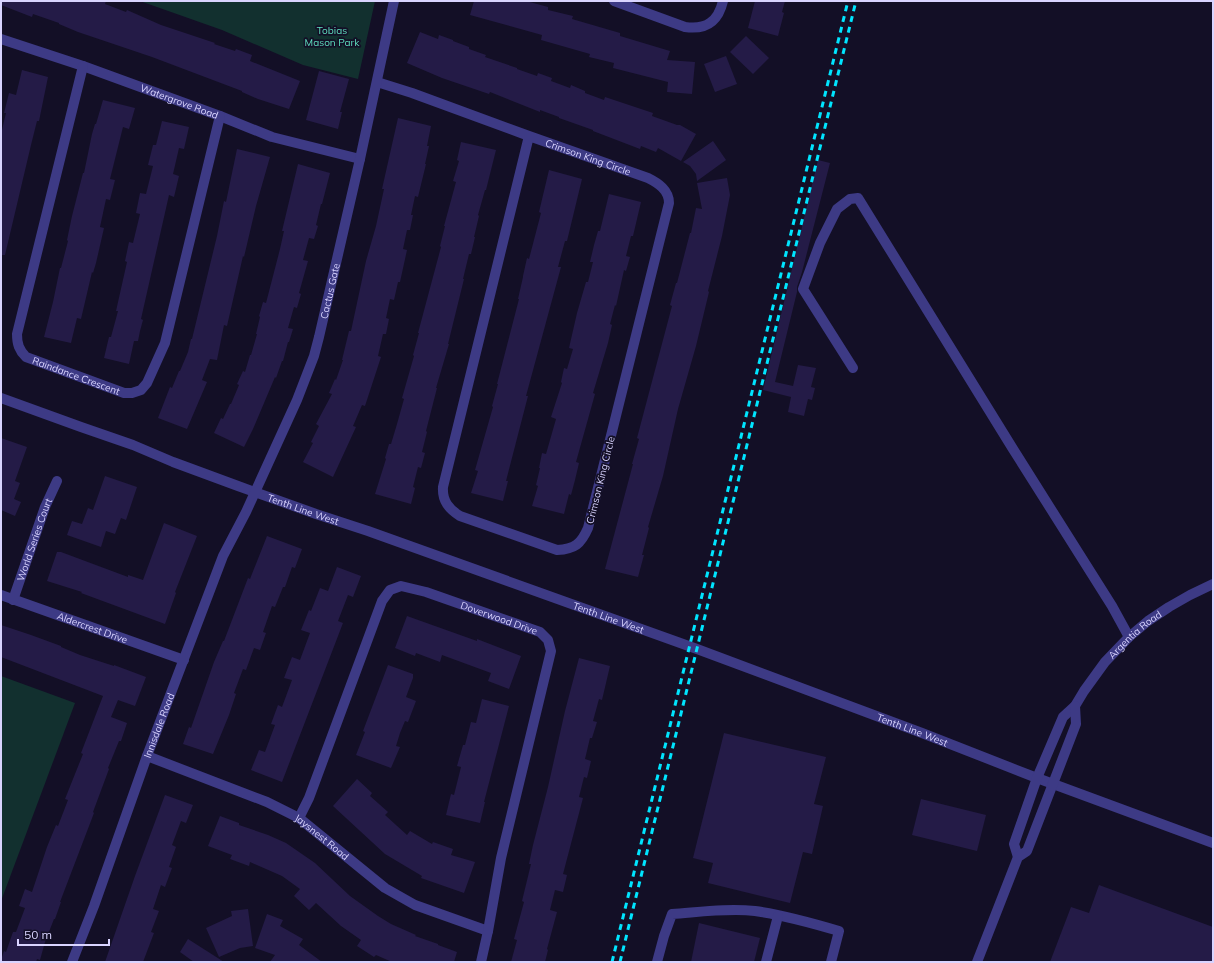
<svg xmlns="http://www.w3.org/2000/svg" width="1214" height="963" viewBox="0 0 1214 963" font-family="Mulish,sans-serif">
<rect width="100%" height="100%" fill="#130f26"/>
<g fill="#12302f">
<polygon points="140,1 375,1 358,79 303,65 222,30"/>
<polygon points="1,676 75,703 1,901"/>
</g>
<g fill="#241b47">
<polygon points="1,1 106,1 105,4 126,12 127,10 161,25 215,43 214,44 235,51 236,49 252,55 250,61 300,81 289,109 258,99 242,92 242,91 152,57 78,32 59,24 59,23 33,14 32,17 1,5"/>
<polygon points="474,1 526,1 548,7 548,10 573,16 572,19 620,33 620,36 670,51 667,60 695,62 692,94 667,92 668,82 613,68 614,63 589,57 590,54 541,40 542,35 470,15"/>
<polygon points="755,1 785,1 782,12 784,13 778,36 748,28"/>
<polygon points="420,32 438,39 439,35 453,40 453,41 469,47 469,49 486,55 485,57 517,68 517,69 537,76 538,73 552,78 551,81 570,88 571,85 585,91 585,93 604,100 605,97 653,113 652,116 677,125 680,125 696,134 681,161 658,148 656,152 641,146 640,149 593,131 593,130 559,118 559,117 540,110 540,112 490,92 489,94 442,78 407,63"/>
<polygon points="746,36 769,58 753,74 730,52"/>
<polygon points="726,56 737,84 715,92 704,64"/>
<polygon points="22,70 48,77 39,121 37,121 31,145 5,255 1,255 1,134 6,113 4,113 9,93 16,95"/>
<polygon points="319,71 349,79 340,112 342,112 338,129 306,120"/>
<polygon points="103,100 135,108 129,129 123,127 110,179 115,180 110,200 106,199 100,227 104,228 96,263 93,273 92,272 81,319 77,318 71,343 44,337 53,302 60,268 61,268 68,241 67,240 72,216 83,173 84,173 92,134 95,124 96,124"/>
<polygon points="398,118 431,126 427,146 429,146 425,164 426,164 418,197 415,196 411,215 413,215 410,230 407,230 403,249 407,250 400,282 398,282 394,300 390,299 386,318 389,319 386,334 383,334 378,356 381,357 365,406 362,405 353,426 356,427 333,477 303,462 313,443 311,442 319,426 316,424 332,394 329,393 335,379 336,380 343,360 342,360 349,331 351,331 366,261 376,226 384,189 382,189"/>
<polygon points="162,121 189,127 184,149 179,148 173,174 179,176 174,197 169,195 141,319 143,320 140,331 138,341 134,341 129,364 104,358 109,337 111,337 118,311 116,311 127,262 125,261 129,242 133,243 140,214 136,213 140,193 146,194 153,166 148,165 153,145 156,145"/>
<polygon points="713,141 726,160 697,181 696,174 690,166 683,162"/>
<polygon points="461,142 496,150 486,190 485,190 478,215 479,216 474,237 475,237 471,254 469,254 463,279 464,279 448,344 449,344 436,388 437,388 426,431 427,432 422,452 425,453 421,468 418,467 413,487 415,488 411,504 375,494 386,459 385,458 389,444 391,444 397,424 404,399 402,398 414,356 413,355 419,333 418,333 441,247 440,246 445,226 444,226 456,182 453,181 459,161 457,160"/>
<polygon points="237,149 270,157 256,206 244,257 243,256 227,326 224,325 217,360 210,359 202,380 207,382 187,429 158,418 170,387 172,388 179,371 180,371 188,352 191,339 192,339 217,236 224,201 226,202"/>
<polygon points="818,160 830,163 802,272 797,287 797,292 775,382 793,386 798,365 816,368 811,387 815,388 812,400 808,399 804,416 788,412 791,397 763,390"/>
<polygon points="298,164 330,173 322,204 321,204 316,225 318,226 314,239 309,238 303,260 308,261 299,293 301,294 297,308 294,307 288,328 293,329 289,342 288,342 283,361 282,361 276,378 275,377 253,429 244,447 214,433 221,418 223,419 230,404 231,404 239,385 237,384 243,371 245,372 250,355 251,355 257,334 256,334 260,317 259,316 263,302 266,303 280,249 284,231 282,231"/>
<polygon points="549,170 582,179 567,241 565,241 558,267 561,267 526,396 528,396 506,481 508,481 503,501 471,493 478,471 475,470 493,407 492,406 498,384 497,384 519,299 518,299 523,277 523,276 527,258 529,259 541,213 539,212"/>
<polygon points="727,178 730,195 722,236 708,291 709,292 696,346 678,409 663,476 648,527 649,528 642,555 644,555 638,577 605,569 633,464 632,464 639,439 637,438 672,306 670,305 676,283 677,283 690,233 691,233 696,208 702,209 697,183"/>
<polygon points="609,194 641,202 633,236 631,236 626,256 630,257 626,271 624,270 616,306 615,305 610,324 612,325 608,343 593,393 595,394 576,462 579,463 575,480 571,495 569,494 564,514 532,506 538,486 536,485 540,468 539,468 542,453 546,454 556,419 551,417 562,383 561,382 564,368 567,369 573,349 569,348 577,313 586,282 588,282 593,262 590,262 594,245 598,231 600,231"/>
<polygon points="1,438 27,447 15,481 20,483 14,499 21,502 15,516 1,510"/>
<polygon points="105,476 137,487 126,520 121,518 115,534 106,531 101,547 67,535 72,521 82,524 88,508 93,510"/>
<polygon points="164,523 197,536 175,592 176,593 165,624 81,593 82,592 47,581 57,552 61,552 128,577 128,575 143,580"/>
<polygon points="267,536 302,549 295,568 292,567 285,587 283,587 275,607 272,606 263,632 266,633 260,650 254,648 246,670 243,669 234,693 236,694 229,715 213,754 183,744 189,727 191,728 214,662 223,641 224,641 248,578 250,579"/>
<polygon points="337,567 361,576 353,597 348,595 338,621 343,623 282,782 251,770 259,750 265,752 275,725 271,724 278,705 282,707 292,680 284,678 292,657 300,660 310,633 301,630 309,610 311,611 320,588 328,591"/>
<polygon points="407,616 477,641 477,639 521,656 509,689 488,681 491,673 442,655 440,662 416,653 415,656 395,648"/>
<polygon points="1,625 31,635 61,646 61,647 80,655 114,666 114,665 146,677 135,706 118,700 111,717 127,723 121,741 119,741 108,768 109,769 93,812 94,813 60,902 61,902 55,919 54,919 45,942 40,960 37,959 36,962 1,962 1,960 4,951 6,952 13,932 16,932 25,908 19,906 25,889 32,892 47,847 56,825 58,826 68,800 65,799 83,754 81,753 103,696 1,657"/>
<polygon points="579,658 610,666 602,700 599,699 593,721 597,722 592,738 590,738 585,759 591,761 587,778 584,777 579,797 583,798 563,874 567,875 563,892 555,890 550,910 557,912 547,949 548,950 545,962 511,962 517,940 514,939 524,902 522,901 531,864 529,864 533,845 548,787 565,711"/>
<polygon points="388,665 413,674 413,678 406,697 416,701 408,722 405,721 400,733 396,746 400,747 391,768 356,755 365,732 363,731"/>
<polygon points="482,699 509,706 484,802 485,802 480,823 446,815 451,794 454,795 461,767 457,766 463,745 465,745 471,722 476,723"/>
<polygon points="724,733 826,757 814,804 823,806 812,854 803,852 790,903 708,883 713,863 693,858"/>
<polygon points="357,779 372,793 370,796 388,812 385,815 407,835 410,831 432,844 433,842 453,849 451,855 475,862 464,893 421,878 422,876 385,854 333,806"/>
<polygon points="165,795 193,805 186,823 181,821 172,845 176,847 169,867 172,868 165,887 161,885 153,909 159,911 151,932 154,933 143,962 105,962 135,876"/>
<polygon points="921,799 986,815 977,851 912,835"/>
<polygon points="220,816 239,823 239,825 268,835 286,843 315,863 350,896 378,916 391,924 416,935 415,936 438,944 438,945 457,952 454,962 392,962 376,955 374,957 357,946 361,940 341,926 316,903 309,910 294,896 300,889 282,876 250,862 249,866 230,859 232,855 208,846"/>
<polygon points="1099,885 1213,927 1213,962 1050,962 1071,907 1089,913"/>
<polygon points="248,909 253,946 240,948 219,957 206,928 232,916 231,911"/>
<polygon points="267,914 283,920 280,926 303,939 299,945 322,962 270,962 275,955 255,948"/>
<polygon points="699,923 760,938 754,962 691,962"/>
<polygon points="188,939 224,962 194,962 180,952"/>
</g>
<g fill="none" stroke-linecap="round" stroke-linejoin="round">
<g stroke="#3d3a85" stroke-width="10">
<path d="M614,1L685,27C706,30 718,22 723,1"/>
<path id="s1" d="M1,39L83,66L220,116L272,137L360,159"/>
<path id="s2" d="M83,66L17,334C17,344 19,350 26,357L124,393H132L141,390L147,383L165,343L220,116"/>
<path id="s3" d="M377,82L412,93L529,136L648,178C658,183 669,190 669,203L588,528C581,544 575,549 557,550L460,516C449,509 442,501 443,487L529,136"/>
<polyline points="853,368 803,289 820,243 837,209 850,199 858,198 1013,449 1112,606 1129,637"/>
<path id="s4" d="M1,398L81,427L133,445L173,462L238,486L316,514L368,531L697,649L922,733L1037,778L1213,843"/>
<path id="s5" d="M1,595L184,660"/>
<path id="s6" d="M13,600L45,507L57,481"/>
<path id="s7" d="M147,756L267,802L299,818L385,888L415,905L488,931"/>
<path id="s8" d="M299,818L309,798L382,601L390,590L401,586L426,592L540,632L548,640L551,651L501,858L488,931L481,962"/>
<path id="s9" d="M1018,857L1014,844L1037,778L1063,717L1075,706L1084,691L1105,662L1129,637L1148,621L1169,607L1190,595L1213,584"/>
<path id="s10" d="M72,962L94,906L147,756L223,556L246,512L297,400L314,356L319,337L360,159L394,1"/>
<path d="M657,962L664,936L672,914C700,912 728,908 755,911C784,915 812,923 839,931L831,962"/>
<polyline points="766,962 778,916"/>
<polyline points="977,962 1018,857 1027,851 1076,724 1075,706"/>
</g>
<g stroke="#00e5ff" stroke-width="3" stroke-dasharray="6 5" stroke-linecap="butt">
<polyline points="612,962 848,1"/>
<polyline points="620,962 856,1"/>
</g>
</g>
<g text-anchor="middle" stroke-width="3.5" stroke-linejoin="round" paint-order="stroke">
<g font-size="10" fill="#5fe0c0" stroke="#130f26">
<text x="332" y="34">Tobias<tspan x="332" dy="12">Mason Park</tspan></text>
</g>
<g font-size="10" fill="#d9d4ff" stroke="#130f26">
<text dy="4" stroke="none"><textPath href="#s1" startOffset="189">Watergrove Road</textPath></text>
<text dy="4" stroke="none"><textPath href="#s3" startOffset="224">Crimson King Circle</textPath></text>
<text dy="4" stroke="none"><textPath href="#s10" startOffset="720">Cactus Gate</textPath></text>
<text dy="4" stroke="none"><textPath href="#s2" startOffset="355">Raindance Crescent</textPath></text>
<text transform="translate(600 480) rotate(-76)" y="4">Crimson King Circle</text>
<text dy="4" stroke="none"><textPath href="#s4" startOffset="322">Tenth Line West</textPath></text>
<text dy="4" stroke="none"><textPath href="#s6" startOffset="64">World Series Court</textPath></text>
<text dy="4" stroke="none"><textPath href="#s4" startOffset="646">Tenth Line West</textPath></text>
<text dy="4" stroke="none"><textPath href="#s8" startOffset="361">Doverwood Drive</textPath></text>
<text dy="4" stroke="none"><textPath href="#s5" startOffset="97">Aldercrest Drive</textPath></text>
<text dy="4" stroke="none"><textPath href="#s9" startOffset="260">Argentia Road</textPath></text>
<text dy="4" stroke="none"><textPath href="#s10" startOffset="252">Innisdale Road</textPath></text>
<text dy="4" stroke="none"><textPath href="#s4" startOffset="970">Tenth Line West</textPath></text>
<text dy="4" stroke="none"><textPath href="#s7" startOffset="194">Jaysnest Road</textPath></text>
</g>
</g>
<rect width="1214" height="963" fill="none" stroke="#d9d4ff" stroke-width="4"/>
<path d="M18 939v6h91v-6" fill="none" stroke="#d9d4ff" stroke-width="2"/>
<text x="24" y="939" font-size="12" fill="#d9d4ff" stroke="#130f26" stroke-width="3" paint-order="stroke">50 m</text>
</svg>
